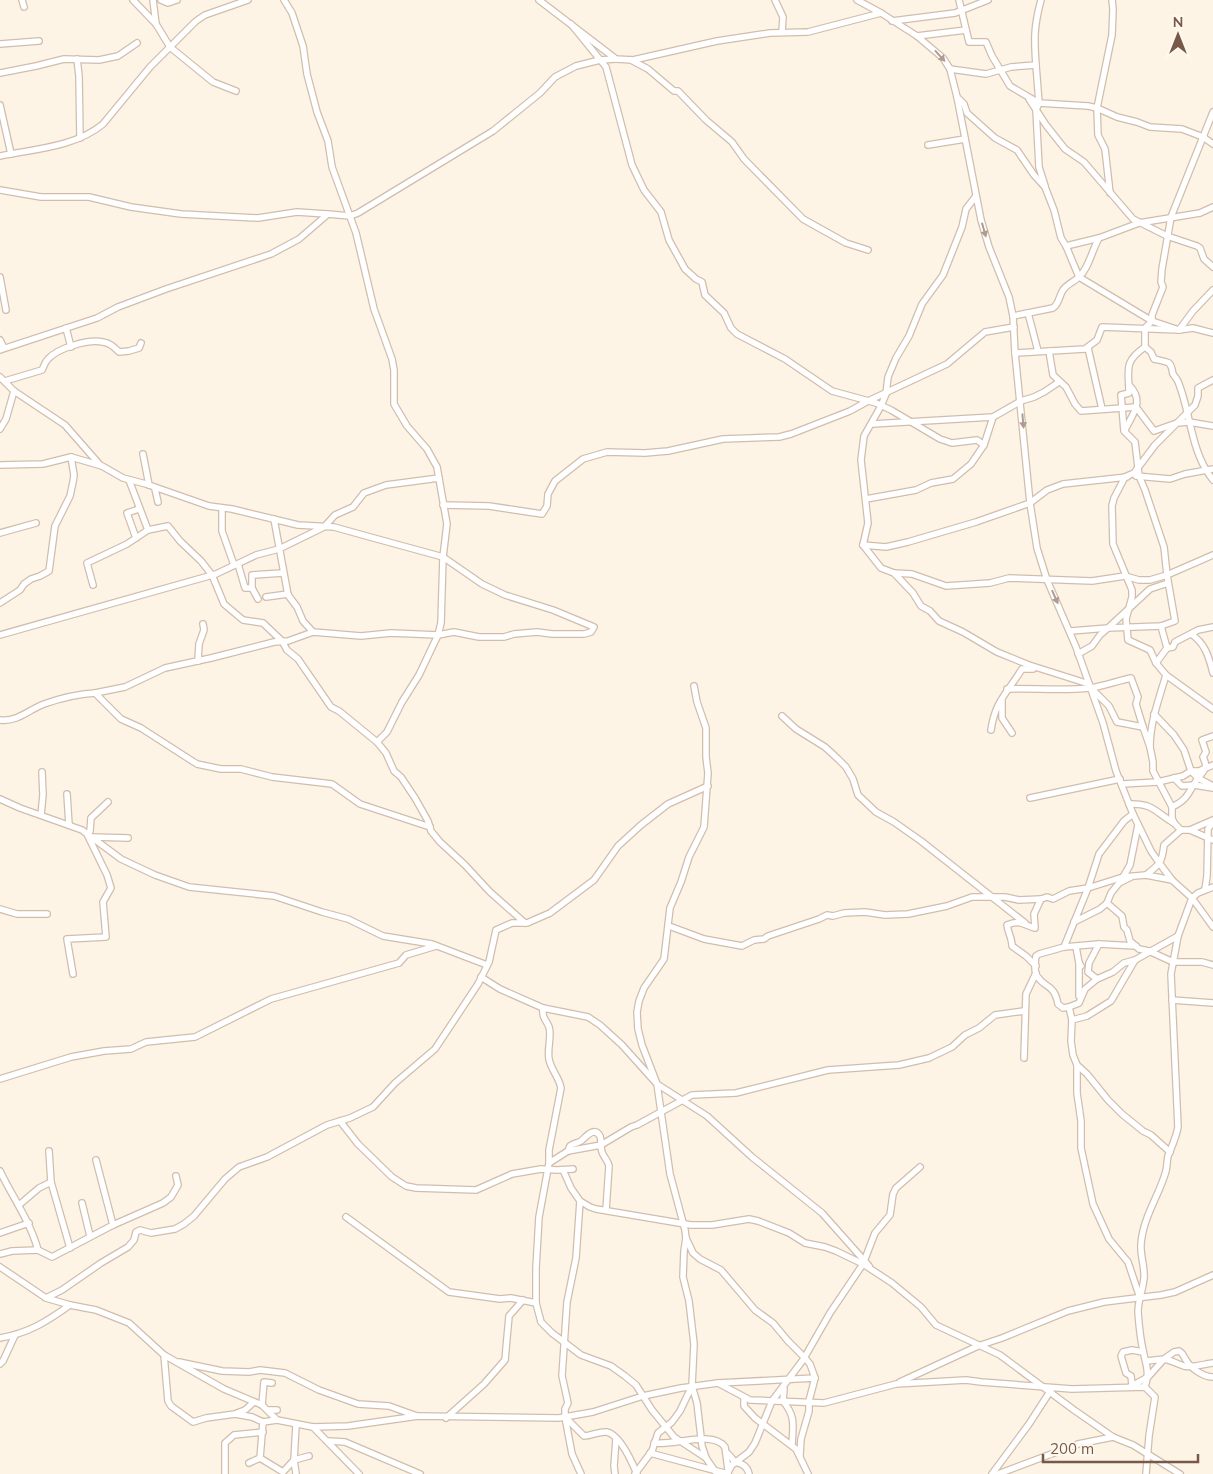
<svg xmlns="http://www.w3.org/2000/svg" width="1213" height="1474" viewBox="0 0 1213 1474" font-family="Mulish,sans-serif">
<rect width="100%" height="100%" fill="#fdf4e6"/>
<g fill="none" stroke-linecap="round" stroke-linejoin="round">
<g stroke="#d2bdad" stroke-width="8">
<g id="street">
<polyline points="22,0 24,7"/>
<polyline points="133,0 156,24 170,47 213,82 236,91"/>
<polyline points="153,0 156,24"/>
<polyline points="161,0 168,3 177,0"/>
<polyline points="284,0 292,13 303,46 307,74 317,112 328,141 332,167 356,233 374,309 392,359 394,370 394,404 407,426 427,449 437,467 447,524 443,557 441,623 438,635 419,675 402,702 387,732 377,742"/>
<polyline points="539,0 616,59 633,60 717,41 770,33 808,32 881,13"/>
<polyline points="775,0 783,17 782,32"/>
<polyline points="857,0 881,13 917,36 943,58 950,69 957,97 981,220 989,247 1009,297 1013,316 1015,353 1030,503 1037,548 1047,580 1076,647 1103,723 1116,771 1133,814 1151,851 1160,864 1172,880 1192,898 1213,927"/>
<polyline points="959,0 969,42 986,42 992,56 1010,86 1039,103 1088,106 1097,108 1117,117 1137,122 1150,127 1182,129 1203,137 1213,144"/>
<polyline points="892,21 955,13 988,0"/>
<polyline points="571,24 606,67 632,165 644,190 661,212 669,240 685,269 696,279 702,282 705,295 724,313 731,328 737,334 785,359 832,391 876,403 891,410 940,439 952,443 977,440 984,445"/>
<polyline points="917,36 966,30"/>
<polyline points="0,44 39,41"/>
<polyline points="77,59 79,76 80,138"/>
<polyline points="631,60 648,69 674,91 678,91 706,120 732,142 744,159 803,219 846,243 868,250"/>
<polyline points="1036,65 1039,103 1036,110 1039,167 1045,186"/>
<path d="M950,69L986,74L1011,67L1036,65C1034,38 1034,26 1041,0"/>
<polyline points="0,73 36,66 64,59 99,60 118,56 137,43"/>
<polyline points="957,97 964,104 967,113 995,138 1017,150 1034,175 1045,187 1054,210 1061,238 1066,246 1079,277 1152,321 1179,330 1193,311 1213,290"/>
<polyline points="1029,99 1046,125 1065,149 1084,162 1133,219 1167,236 1197,246 1200,248 1204,259 1213,267"/>
<polyline points="0,105 11,154"/>
<polyline points="928,145 965,139"/>
<path d="M0,156C35,149 75,147 103,124L150,67L196,21L205,15L248,0"/>
<polyline points="0,190 41,197 89,197 131,207 181,214 258,218 297,212 327,214"/>
<polyline points="1110,193 1105,149 1098,135 1097,108 1112,35 1113,9 1112,0"/>
<polyline points="1066,246 1099,238"/>
<polyline points="0,277 6,310"/>
<polyline points="1028,313 1038,351"/>
<path d="M1013,316L1053,308C1059,304 1059,296 1063,290C1067,284 1074,282 1079,277C1089,268 1092,250 1099,238L1139,223L1200,213L1213,207"/>
<polyline points="66,328 71,347"/>
<polyline points="0,340 4,348"/>
<path d="M1145,347L1151,352L1154,359C1158,360 1165,361 1169,363C1172,366 1172,370 1173,374C1175,377 1178,380 1179,384C1191,415 1191,453 1213,480"/>
<polyline points="1088,348 1102,409"/>
<polyline points="0,350 97,318 118,307 166,289 271,254 299,239 328,214 350,216 358,213 493,131 540,93 555,77 576,66 600,60 616,59"/>
<polyline points="1049,351 1053,375 1066,387 1075,404 1081,411 1136,407 1154,431 1177,423 1189,422 1213,426"/>
<polyline points="1015,353 1085,349 1097,340 1102,327 1179,330 1193,328 1213,333"/>
<polyline points="0,377 14,391 65,425 100,465"/>
<path d="M5,381L42,370C44,366 45,362 48,359C58,348 88,339 103,342C110,343 114,347 119,352L129,351L139,348L141,343"/>
<polyline points="872,424 993,417 1021,401 1034,397 1044,392 1059,382"/>
<polyline points="0,429 6,419 14,391"/>
<path d="M1125,430C1133,413 1145,401 1129,385"/>
<polyline points="143,454 149,485"/>
<polyline points="0,465 43,464 71,457 102,466 123,478 146,484 209,506 232,509 298,525 334,527 370,537 443,557 482,584 505,595 553,610 594,627 591,632 584,634 552,634 537,632 514,634 504,637 479,637 454,632 438,635 391,633 361,636 313,632 288,641 274,642 211,658 165,668 125,687 95,693"/>
<polyline points="1136,476 1170,479 1185,474 1213,469"/>
<polyline points="155,489 158,502"/>
<polyline points="866,499 916,490 931,483 953,479 971,464 984,445 993,417"/>
<polyline points="443,505 489,506 542,514 547,506 548,494 555,481 583,459 607,452 645,453 668,451 723,439 779,437 791,434 850,411 868,401 947,364 985,332 1014,327"/>
<polyline points="222,508 222,531 234,565"/>
<polyline points="274,519 288,595 297,607 303,621 313,632"/>
<polyline points="148,530 168,526 180,541 201,561 212,575 224,604 243,620 263,623 282,641 287,650 298,659 331,707 339,711 377,742 386,753 394,771 401,777 415,798 428,821 431,831 440,842 465,865 490,892 525,923"/>
<polyline points="0,533 36,523"/>
<polyline points="136,538 127,513 139,509"/>
<polyline points="863,545 868,523 861,460 864,436 881,406 886,394 888,377 896,358 909,336 922,304 943,275 962,227 966,209 976,196"/>
<polyline points="863,545 881,568 894,573 912,574 946,586 990,583 1009,578 1092,581 1125,576 1139,580 1150,580 1167,575 1213,555"/>
<polyline points="863,545 886,547 908,542 976,522 1030,503 1047,490 1063,484 1127,477"/>
<polyline points="238,564 245,588 252,588"/>
<polyline points="894,573 913,593 921,606 930,611 939,621 963,632 997,652 1029,665 1089,684"/>
<polyline points="93,585 87,563 127,544 148,530 129,480"/>
<polyline points="266,597 288,594"/>
<polyline points="258,599 252,588 252,575 283,573"/>
<polyline points="0,603 20,590 24,584 31,579 40,576 49,571 55,526 70,496 73,482 74,475 71,457"/>
<polyline points="1071,631 1108,628 1150,589 1168,583"/>
<path d="M1191,634C1205,643 1209,657 1213,673"/>
<polyline points="0,635 216,574 256,555 279,549 324,527 335,515 353,507 364,493 386,485 439,478"/>
<polyline points="1167,648 1173,647 1175,642 1198,630 1213,627"/>
<path d="M1078,654L1092,646L1100,635L1108,628L1161,626L1175,621L1167,575L1164,547L1145,490L1139,476L1135,442L1124,431L1121,395L1129,393C1129,370 1123,362 1145,347V328L1152,321V315L1163,287L1161,282L1162,269L1171,217L1213,112"/>
<polyline points="198,661 199,644 204,630 203,624"/>
<polyline points="1156,663 1167,648 1161,626"/>
<polyline points="1166,675 1213,709"/>
<path d="M1007,689C1034,688 1063,691 1090,688C1104,686 1117,681 1131,678L1138,697L1136,704L1143,727L1150,747L1153,762V771L1172,807V818L1174,823L1181,830"/>
<polyline points="1092,689 1109,706 1117,722 1143,727"/>
<polyline points="1002,701 1002,718 1012,733"/>
<polyline points="1154,714 1174,735 1184,750 1191,771 1198,778 1213,786"/>
<polyline points="782,716 796,729 825,747 838,759 846,767 853,779 858,795 876,812 894,822 921,841 1025,923"/>
<path d="M0,720C18,722 28,710 44,704C61,698 78,694 95,693L121,719L141,728L197,764L221,769H241L272,777L332,784L360,804L430,827"/>
<path d="M991,730C995,701 1008,692 1022,669H1033"/>
<path d="M1150,747C1150,722 1159,699 1166,675L1156,663L1150,650L1128,640L1126,619L1132,597V590L1113,544L1112,506L1114,498L1125,477L1134,473L1155,445L1195,405L1198,396V388L1213,380"/>
<polyline points="1174,778 1182,786 1194,785 1213,788"/>
<polyline points="1122,784 1158,782 1183,776 1191,771 1199,771 1213,765"/>
<polyline points="67,794 69,825"/>
<polyline points="1030,798 1120,779"/>
<polyline points="0,799 20,808 82,830 121,859 155,875 189,887 274,896 322,912 348,919 383,936 432,944 487,965"/>
<path d="M1129,804C1153,803 1155,812 1174,823"/>
<path d="M1172,807C1189,799 1188,792 1198,778C1200,775 1204,772 1205,768C1207,764 1204,760 1203,757L1206,752L1202,740L1213,736"/>
<polyline points="41,815 43,795 42,772"/>
<polyline points="1190,830 1213,840"/>
<polyline points="92,837 128,838"/>
<path d="M1146,875C1160,864 1162,863 1164,845L1181,830H1190L1213,820"/>
<polyline points="1123,877 1130,865 1138,825"/>
<polyline points="1205,889 1207,876 1208,829 1213,822"/>
<polyline points="1107,903 1122,916 1124,927 1127,930 1130,941 1139,949 1149,951 1173,962 1202,962 1213,965"/>
<polyline points="0,909 17,914 47,914"/>
<polyline points="1074,922 1100,909 1107,903 1111,893 1119,883 1131,877"/>
<polyline points="669,926 704,939 742,946 754,940 764,939 768,936 819,919 827,915 833,916 844,913 865,912 885,915 908,914 947,906 972,897 1005,897 1019,900 1041,899"/>
<path d="M1136,946L1099,944L1064,947L1039,954L1036,956C1035,961 1034,972 1037,976C1045,989 1054,983 1058,1004L1063,1008L1069,1007L1072,1020L1071,1041L1073,1055L1077,1065L1087,1074L1108,1100L1122,1114L1143,1131L1151,1135L1170,1152"/>
<polyline points="1064,947 1088,888 1099,854 1124,821 1133,814"/>
<polyline points="1076,947 1079,963 1081,966"/>
<polyline points="1079,963 1079,996"/>
<path d="M1036,966L1026,956L1012,946C1012,938 1008,933 1007,925C1021,919 1023,925 1035,928L1034,914L1041,899L1047,897L1053,899L1069,891L1088,888L1123,877L1146,875L1172,880"/>
<polyline points="73,974 67,939 106,937 103,902 111,888 107,875 87,834 90,831 91,818 108,802"/>
<polyline points="481,977 500,989 543,1008"/>
<polyline points="1097,979 1088,972 1089,963 1099,944"/>
<polyline points="1172,1000 1213,1003"/>
<polyline points="1069,1007 1079,1003 1085,989 1097,979 1113,972 1124,963 1135,960"/>
<polyline points="1072,1020 1087,1016 1111,1001 1135,960 1178,936"/>
<polyline points="1024,1058 1026,994 1036,973"/>
<polyline points="1077,1065 1077,1093 1081,1121 1081,1148 1093,1204 1109,1239 1128,1262 1139,1295"/>
<polyline points="0,1079 71,1057 104,1051 131,1049 146,1042 195,1037 271,999 399,963 406,955 436,946"/>
<polyline points="340,1121 358,1144 392,1177 406,1186 416,1188 476,1190 512,1174 541,1169 557,1170 573,1169"/>
<polyline points="49,1151 51,1182 70,1248"/>
<path d="M568,1151L570,1146C574,1143 578,1143 581,1141C586,1137 594,1126 600,1136C602,1141 600,1147 602,1152C604,1158 608,1160 609,1166L606,1210"/>
<path d="M549,1163V1150L561,1088C559,1077 551,1070 549,1059C547,1048 552,1036 549,1027C546,1019 542,1019 543,1008L588,1017L600,1025L622,1045L657,1084L707,1116L752,1157L822,1213L869,1266"/>
<polyline points="563,1170 571,1188 580,1201 576,1258 567,1302 562,1376 568,1403 565,1409 565,1417 572,1454 581,1474"/>
<path d="M0,1171C13,1198 30,1221 38,1250"/>
<polyline points="580,1201 590,1207 596,1209 691,1225 712,1225 749,1219 758,1221 789,1233 805,1243 825,1247 836,1251 863,1264 892,1283 921,1307 936,1325 1000,1355 1074,1410 1113,1437 1133,1445 1180,1474"/>
<polyline points="82,1203 90,1236"/>
<polyline points="19,1205 39,1188 51,1182"/>
<polyline points="346,1217 449,1292 500,1299 511,1298 536,1303"/>
<polyline points="113,1225 163,1203 171,1197 178,1185 176,1176"/>
<polyline points="0,1233 29,1223"/>
<polyline points="686,1238 693,1253 700,1259 721,1270 755,1310 773,1323 788,1341 805,1358 810,1364 815,1378"/>
<polyline points="0,1254 12,1251 38,1250 52,1257 113,1225 96,1160"/>
<polyline points="0,1267 46,1298 62,1290 101,1263 128,1247 134,1240 136,1232 140,1230 151,1233 175,1229 184,1224 194,1216 225,1179 239,1167 267,1157 327,1125 350,1118 373,1107 395,1083 435,1049 478,984 489,962 496,930 512,923 527,923 550,913 594,880 618,846 641,825 668,804 708,786"/>
<polyline points="46,1298 70,1305 96,1310 129,1323 164,1355 224,1389 262,1405 277,1420 313,1427 348,1426 418,1416 559,1418 593,1412 643,1396 681,1388 718,1383 815,1378 809,1401 809,1411 801,1439 800,1455"/>
<path d="M0,1338C29,1333 46,1322 70,1305"/>
<polyline points="164,1355 168,1401 171,1406 193,1422 206,1418 235,1414 252,1417 263,1422 277,1420"/>
<path d="M1147,1361L1164,1359L1174,1352L1179,1351C1184,1354 1183,1356 1186,1360C1191,1369 1204,1377 1213,1377"/>
<polyline points="179,1362 222,1371 249,1372 260,1370 285,1373 319,1390 358,1404 389,1406 417,1416"/>
<polyline points="0,1364 3,1361 15,1335"/>
<polyline points="900,1382 978,1346 1002,1338 1068,1311 1104,1302 1161,1295 1175,1292 1213,1275"/>
<polyline points="718,1383 750,1400 824,1403 896,1384 966,1380 981,1382 1072,1389 1145,1387 1155,1397 1149,1436 1146,1474"/>
<polyline points="1132,1385 1131,1376 1126,1373 1121,1356 1123,1352 1132,1350 1143,1352"/>
<polyline points="692,1386 694,1344 689,1301 683,1277 684,1251 686,1238 685,1230 670,1174 657,1084 642,1045 638,1029 637,1012 639,1001 644,988 664,959 670,908 681,882 689,857 704,827 708,773 706,757 706,728 697,702 694,686"/>
<path d="M1130,1387L1148,1377L1164,1359C1171,1360 1177,1364 1184,1366C1193,1368 1204,1364 1213,1363"/>
<path d="M1145,1387C1150,1371 1146,1366 1143,1350C1140,1338 1139,1325 1138,1312C1138,1300 1143,1290 1144,1278C1145,1267 1140,1255 1141,1244C1143,1217 1159,1196 1166,1171C1167,1166 1167,1161 1168,1156C1172,1146 1176,1138 1178,1127L1171,974L1178,936L1192,898L1198,893L1213,887"/>
<path d="M784,1389L783,1401C796,1417 793,1425 792,1445"/>
<polyline points="744,1399 744,1406 755,1418 796,1449 808,1474"/>
<polyline points="262,1405 264,1382 272,1383"/>
<polyline points="268,1410 277,1410"/>
<polyline points="237,1413 245,1410 254,1402"/>
<path d="M565,1417L584,1436C591,1436 600,1431 607,1432C620,1435 632,1462 637,1474"/>
<polyline points="446,1418 484,1384 505,1360 509,1316 523,1300"/>
<polyline points="296,1425 294,1460 296,1474"/>
<polyline points="313,1427 359,1474"/>
<polyline points="328,1441 345,1442 420,1474"/>
<path d="M654,1443C674,1446 712,1430 725,1447L728,1470"/>
<polyline points="650,1453 728,1474"/>
<path d="M727,1453L730,1456L735,1462C743,1464 747,1466 749,1474"/>
<polyline points="260,1458 283,1472 294,1460 309,1456"/>
<polyline points="706,1458 674,1437 652,1410 636,1385 625,1376 611,1366 581,1355 552,1333 541,1322 536,1303 536,1268 539,1217 549,1163 568,1151 601,1145 631,1127 637,1125 692,1095 736,1093 828,1070 899,1065 929,1058 952,1047 965,1035 979,1028 995,1015 1024,1011"/>
<polyline points="249,1463 260,1458 263,1422"/>
<polyline points="225,1474 225,1443 234,1435 263,1432"/>
<polyline points="615,1474 614,1466 616,1439"/>
<polyline points="635,1474 652,1451 658,1433 672,1422 680,1411 692,1386 697,1403 702,1446 706,1458 717,1474"/>
<polyline points="727,1474 732,1465 749,1452 755,1443 772,1401 803,1360 830,1313 863,1264 875,1233 890,1215 893,1194 896,1188 920,1167"/>
<polyline points="992,1474 1029,1424 1051,1390"/>
<polyline points="998,1474 1078,1444 1113,1437"/>
</g>
</g>
<use href="#street" stroke="#fff" stroke-width="5.5"/>
</g>
<defs><path id="oneway-solid" d="M-6-.8H1V-3.2L6.5 0L1 3.2V.8H-6Z" transform="scale(1.25)"/></defs>
<g fill="#ae9b92">
<use href="#oneway-solid" transform="translate(940 56) rotate(48)"/>
<use href="#oneway-solid" transform="translate(984 230) rotate(74)"/>
<use href="#oneway-solid" transform="translate(1023 421) rotate(85)"/>
<use href="#oneway-solid" transform="translate(1055 597) rotate(66)"/>
</g>
<g transform="translate(1178 35)" stroke="#fff8ed" stroke-width="4" paint-order="stroke">
<path d="M0-4L9 19L0 12L-9 19Z" fill="#785949"/>
<text y="-8" font-size="14" font-weight="bold" text-anchor="middle" fill="#785949">N</text>
</g>
<path d="M1043 1454v8h155v-8" fill="none" stroke="#785949" stroke-width="2.5"/>
<text x="1050" y="1454" font-size="15" fill="#785949" stroke="#fff8ed" stroke-width="4" paint-order="stroke">200 m</text>
</svg>
